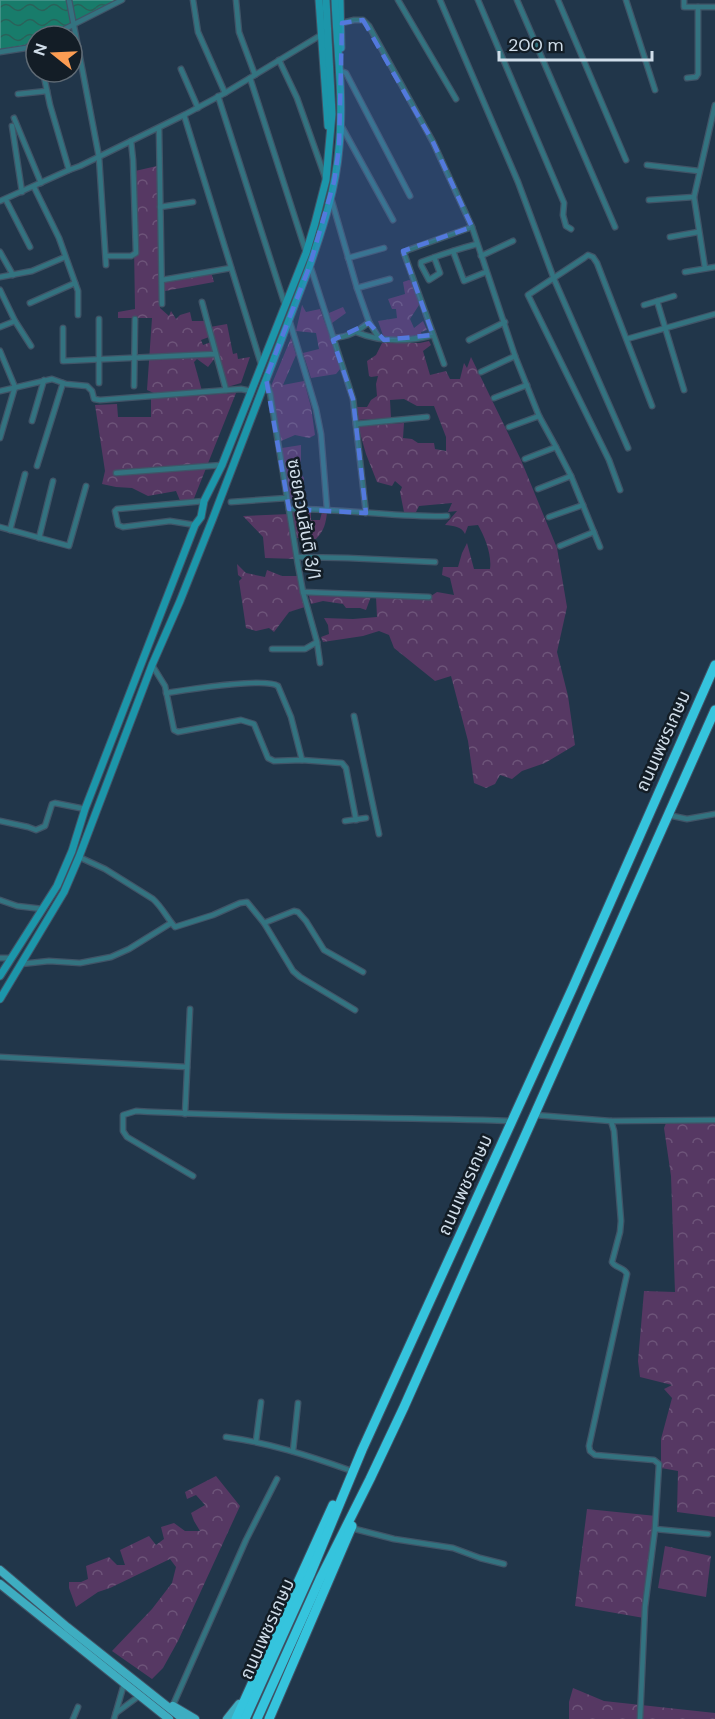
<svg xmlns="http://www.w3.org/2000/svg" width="715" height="1719" viewBox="0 0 715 1719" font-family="'DM Sans','Noto Sans Thai',sans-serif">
<defs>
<pattern id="forest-crowns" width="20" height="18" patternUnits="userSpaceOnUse" patternTransform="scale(1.5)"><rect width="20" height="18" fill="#563863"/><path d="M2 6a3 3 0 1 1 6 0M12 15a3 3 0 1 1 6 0" fill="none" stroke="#6d5479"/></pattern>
<pattern id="water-waves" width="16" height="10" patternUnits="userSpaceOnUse" patternTransform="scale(1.5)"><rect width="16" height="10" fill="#187c6b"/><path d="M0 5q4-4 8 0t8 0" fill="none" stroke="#29625a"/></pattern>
</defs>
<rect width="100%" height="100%" fill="#21364a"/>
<g fill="url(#forest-crowns)">
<polygon points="157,166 160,308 169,316 171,311 176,319 180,315 190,312 192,321 205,321 209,337 201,340 203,345 211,342 215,358 208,367 197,359 194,362 202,391 156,394 147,390 152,318 118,318 118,312 135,309 133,183 135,171"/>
<polygon points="204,270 204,273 211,272 214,282 165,291 165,277"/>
<polygon points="409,280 414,282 419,305 410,319 414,328 423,321 427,330 421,332 422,336 416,338 415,335 411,337 412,340 385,341 378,321 397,318 396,309 392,309 388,299 405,294 403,282"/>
<polygon points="302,305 306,312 320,309 341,368 336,374 311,378 303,353 319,349 316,333 296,331"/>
<polygon points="343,307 346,313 332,323 329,313"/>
<polygon points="227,324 233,354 237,353 238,359 250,357 241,383 224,388 210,327"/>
<polygon points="291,338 296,355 283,385 304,381 311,407 315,435 309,438 295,435 281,441 271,386"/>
<path d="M429,341L431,345L423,351L430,375L446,371L450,379H460L464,363L467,368L471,357L521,460L557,548L567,607L557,652L568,696L575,745L545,763L522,771L512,779L500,775L495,784L486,788L474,783L468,741L451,676L435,681L394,648L389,635L379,631L363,636L323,642L321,637L329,634L328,625L324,618L353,619L377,617L376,597L425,600L437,592L454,595L450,578L442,575L443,567H458L462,553L467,543L474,569H490C492,555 485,537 478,525L468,526L465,534C461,526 454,526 445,525L457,511L448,512L452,503L419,506L416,512H404L400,492L402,487L395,481L392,486L377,482L366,454L358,426L404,423L403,438L412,439L418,443H434L435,449L446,451V437L434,406H417L404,399L390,400L391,418L357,420L356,407H367L371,400L377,396L376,384L378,376L371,377L369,376L367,361L376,355L382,343H420Z"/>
<polygon points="236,393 193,501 181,503 176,491 148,496 132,488 116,487 102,484 105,471 95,405 117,404 118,417 151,417 151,398"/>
<polygon points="301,445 301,459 298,470 304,478 304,486 302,488 302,495 291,499 286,483 282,448"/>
<path d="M292,512H311V520H320L322,512H327C326,523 324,531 316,539L297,538Z"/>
<polygon points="290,514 297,559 265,558 263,537 243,516"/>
<polygon points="237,564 246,573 265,577 267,570 282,576 301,576 308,606 289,612 274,632 269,628 256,631 246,628 239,581 242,578 238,575"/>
<polygon points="308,592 360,597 364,595 372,594 366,610 360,608 346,608 343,604 323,601 311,604"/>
<polygon points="668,1118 715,1121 715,1517 677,1512 678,1471 661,1468 661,1439 672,1398 664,1389 672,1385 640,1377 638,1361 644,1291 675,1292 671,1176 664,1128"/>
<polygon points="216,1476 240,1506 178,1641 163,1668 152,1679 112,1651 152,1609 172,1583 176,1567 170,1559 110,1588 98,1592 76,1607 69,1588 69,1582 81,1582 88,1579 86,1566 109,1557 117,1565 125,1565 120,1550 149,1536 156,1545 164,1539 161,1527 174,1523 185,1531 200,1531 194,1521 191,1513 205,1505 196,1495 187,1499 185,1492"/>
<polygon points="587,1509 656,1516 644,1618 575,1606"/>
<polygon points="665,1546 711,1556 706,1597 658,1588"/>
<polygon points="573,1688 604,1701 715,1713 715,1719 569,1719 569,1702"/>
</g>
<polygon fill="url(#water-waves)" stroke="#4f9991" stroke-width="1.5" points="0,0 119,0 47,36 36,36 36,41 28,45 0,50"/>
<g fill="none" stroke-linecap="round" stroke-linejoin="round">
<g stroke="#405467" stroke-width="7">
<g id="street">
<polyline points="69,0 99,157 106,265"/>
<polyline points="193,0 198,32 225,93"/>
<polyline points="236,0 239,32 255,75"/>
<polyline points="398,0 456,99"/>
<polyline points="440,0 518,182 554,279 628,448"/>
<polyline points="478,0 564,203 563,215 566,226 571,229"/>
<polyline points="517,0 615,227"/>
<polyline points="558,0 626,160"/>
<polyline points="626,0 655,90"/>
<polyline points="684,0 684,7 715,7"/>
<polyline points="342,23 354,20 363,20 369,26 433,142 472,227 515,356 539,416 556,447"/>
<polyline points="51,36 122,0"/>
<polyline points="0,52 26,48 36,43"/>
<polyline points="279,60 297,98 325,177"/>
<polyline points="181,69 198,108"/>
<polyline points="341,71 346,73 410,196"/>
<polyline points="43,72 50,105 69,170"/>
<polyline points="250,78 306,252"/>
<polyline points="687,78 696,77 698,74 698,7"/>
<polyline points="18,94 47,91"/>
<polyline points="218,96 285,305"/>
<polyline points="184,115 261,364"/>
<polyline points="14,118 41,183"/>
<polyline points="12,126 22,192"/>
<polyline points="342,127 393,220"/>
<polyline points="159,128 162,304"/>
<polyline points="647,165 699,171"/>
<polyline points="34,187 59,238 78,291 78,315"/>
<polyline points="331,198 357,288 369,322 379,338"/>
<polyline points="6,200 30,247"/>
<polyline points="649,200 694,197"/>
<polyline points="0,201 69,170 80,166 184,115 225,93 321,35"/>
<polyline points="160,207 193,202"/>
<polyline points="670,237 698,232"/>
<polyline points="453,251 464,281 486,272"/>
<polyline points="0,252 13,275"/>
<polyline points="106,256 131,256 136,253 133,160 131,141"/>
<polyline points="481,256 513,241"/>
<path d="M434,257L440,273L429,280L421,265V262C440,255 458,249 477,244"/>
<polyline points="348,258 384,248"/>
<polyline points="310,265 353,399 366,513"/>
<polyline points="705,268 694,197 715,105"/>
<polyline points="685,272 715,267"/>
<polyline points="0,277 32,271 65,257"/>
<polyline points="162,280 231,268"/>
<polyline points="357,288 390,279"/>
<polyline points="0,290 15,321 31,346"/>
<polyline points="657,301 684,390"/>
<polyline points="202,302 216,354"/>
<polyline points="30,303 75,283"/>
<polyline points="644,305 674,296"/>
<polyline points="289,319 316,409 321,434 327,509"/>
<polyline points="0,327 15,321"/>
<polyline points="63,328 63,361 216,354 226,390"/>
<path d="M356,332C382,343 407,342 433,335"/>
<path d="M333,338C348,337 357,332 369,322"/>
<polyline points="627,339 715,314"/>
<polyline points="469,340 505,322"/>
<polyline points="0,351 15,387 0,438"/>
<polyline points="444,364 404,253 408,250 472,227"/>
<polyline points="481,372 515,356"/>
<polyline points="266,381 270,393 298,565 303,592 317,642 320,663"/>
<polyline points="99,383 99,319"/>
<polyline points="134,386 135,319"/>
<polyline points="0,391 52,379 66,384 87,386 92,391 94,399 100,400 241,389 251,391"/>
<polyline points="494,398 527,385"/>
<polyline points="32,421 44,380"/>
<polyline points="356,424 427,417"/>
<polyline points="509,427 539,416"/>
<polyline points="525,459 556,447 571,476 600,547"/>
<polyline points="37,466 63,383"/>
<polyline points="116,473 222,465"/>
<polyline points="538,489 571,476"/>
<polyline points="620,490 609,460 528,295 584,258 588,255 593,257 597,263 652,406"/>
<polyline points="231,502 287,498"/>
<path d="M289,509C342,508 394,518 447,516"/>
<polyline points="549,517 583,505"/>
<polyline points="195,525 170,521 123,527 118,525 115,511 117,509 204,501"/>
<polyline points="0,527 69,546 86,486"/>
<polyline points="10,530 25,474"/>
<polyline points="39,538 53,481"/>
<polyline points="560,546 594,532"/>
<polyline points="297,557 348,558 435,562"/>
<polyline points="303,592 429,597"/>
<polyline points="272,649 305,649 317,642"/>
<polyline points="152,665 165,686 174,730 178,732 241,720 254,724 268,758 274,761 302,760 342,763 346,768 356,820"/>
<path d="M166,693C186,690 265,677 278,686L291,717L302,760"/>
<polyline points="354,716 379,834"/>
<polyline points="668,815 687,819 715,814"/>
<polyline points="0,821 28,827 36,830 45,826 52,804 55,803 85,809"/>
<polyline points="345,821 366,818"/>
<path d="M79,857L105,869L153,899C162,907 167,918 175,927L213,915L240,903L247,902L264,923L293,971L300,977L355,1010"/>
<polyline points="0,900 17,906 43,909"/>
<polyline points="264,923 294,911 298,912 306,921 324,950 363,972"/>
<polyline points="0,958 10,958"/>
<polyline points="21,964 49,961 80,963 111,957 129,949 171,923"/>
<polyline points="0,1057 187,1067"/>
<polyline points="185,1114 190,1009"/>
<polyline points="535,1115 611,1121 715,1120"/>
<path d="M611,1121L614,1131L621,1221L620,1232L612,1262C615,1268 624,1267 627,1274L589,1446L590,1451L595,1455L654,1460L659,1464L655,1529L645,1607L640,1719"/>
<path d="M193,1176L127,1137L123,1131V1115L136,1111C261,1118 387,1117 512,1121"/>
<path d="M226,1437C269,1443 307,1455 349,1470"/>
<polyline points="256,1441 261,1402"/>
<polyline points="293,1451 298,1403"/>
<polyline points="351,1528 394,1539 453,1548 480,1558 504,1564"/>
<polyline points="655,1529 708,1534"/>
<polyline points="173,1705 246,1540 277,1479"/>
<polyline points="116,1713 139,1696"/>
<polyline points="73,1719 78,1707"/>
<polyline points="114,1719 124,1684"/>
</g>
</g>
<g stroke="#405467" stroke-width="9">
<g id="secondary">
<polyline points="319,0 328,126"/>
<polyline points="340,0 341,48"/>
<polyline points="0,976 57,886 72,851 85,809 195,525 201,517 204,501 222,465 306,253 315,223 326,180 332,114 326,0"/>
<path d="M0,999L64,892L79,857L152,665L180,601L213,518L310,265C323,227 336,188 339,148C344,99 337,49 335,0"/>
</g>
</g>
<g stroke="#405467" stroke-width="10">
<g id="primary">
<polyline points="0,1570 67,1627 183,1719"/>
<polyline points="0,1584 169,1719"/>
<polyline points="173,1706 195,1719"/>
<polyline points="227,1719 239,1704"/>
</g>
</g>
<g stroke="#405467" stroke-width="11">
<g id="highway">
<polyline points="236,1719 333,1505"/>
<polyline points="245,1719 310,1575 362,1450 573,987 715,665"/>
<polyline points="257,1719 320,1579 370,1479 404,1407 715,710"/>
<polyline points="269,1719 352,1526"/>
</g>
</g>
<use href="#street" stroke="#337380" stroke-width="4.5"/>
<use href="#secondary" stroke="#1c96aa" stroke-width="7"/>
<use href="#primary" stroke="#3eadc1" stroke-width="8"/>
<use href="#highway" stroke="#35c4dd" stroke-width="9"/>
</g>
<path fill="#5379dd" fill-opacity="0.2" stroke="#5379dd" stroke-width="4.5" stroke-dasharray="12 8" stroke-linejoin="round" d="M363,20L433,142L472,227L403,251L433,335L384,340L369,323L333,340L353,399L366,513L289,509L266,378L310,265L334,182L339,148L342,23Z"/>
<g text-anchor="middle" stroke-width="5" stroke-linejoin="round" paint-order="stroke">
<g font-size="18" fill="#d0dde9" stroke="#131d26">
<text transform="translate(304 519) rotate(80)" y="6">ซอยควนสันติ 3/1</text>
<text transform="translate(663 741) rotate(-66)" y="6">ถนนเพชรเกษม</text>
<text transform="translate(465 1185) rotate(-66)" y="6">ถนนเพชรเกษม</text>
<text transform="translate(267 1629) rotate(-66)" y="6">ถนนเพชรเกษม</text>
</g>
</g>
<g transform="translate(54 54) rotate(288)"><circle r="28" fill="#131d26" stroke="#5f6a74" stroke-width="1.5"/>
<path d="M0-4.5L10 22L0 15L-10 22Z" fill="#fc9d53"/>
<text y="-9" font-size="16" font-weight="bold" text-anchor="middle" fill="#d0dde9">N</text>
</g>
<path d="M499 51v9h153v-9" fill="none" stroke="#d0dde9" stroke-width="3"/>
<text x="508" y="51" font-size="18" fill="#d0dde9" stroke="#131d26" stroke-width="4.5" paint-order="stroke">200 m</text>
</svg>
